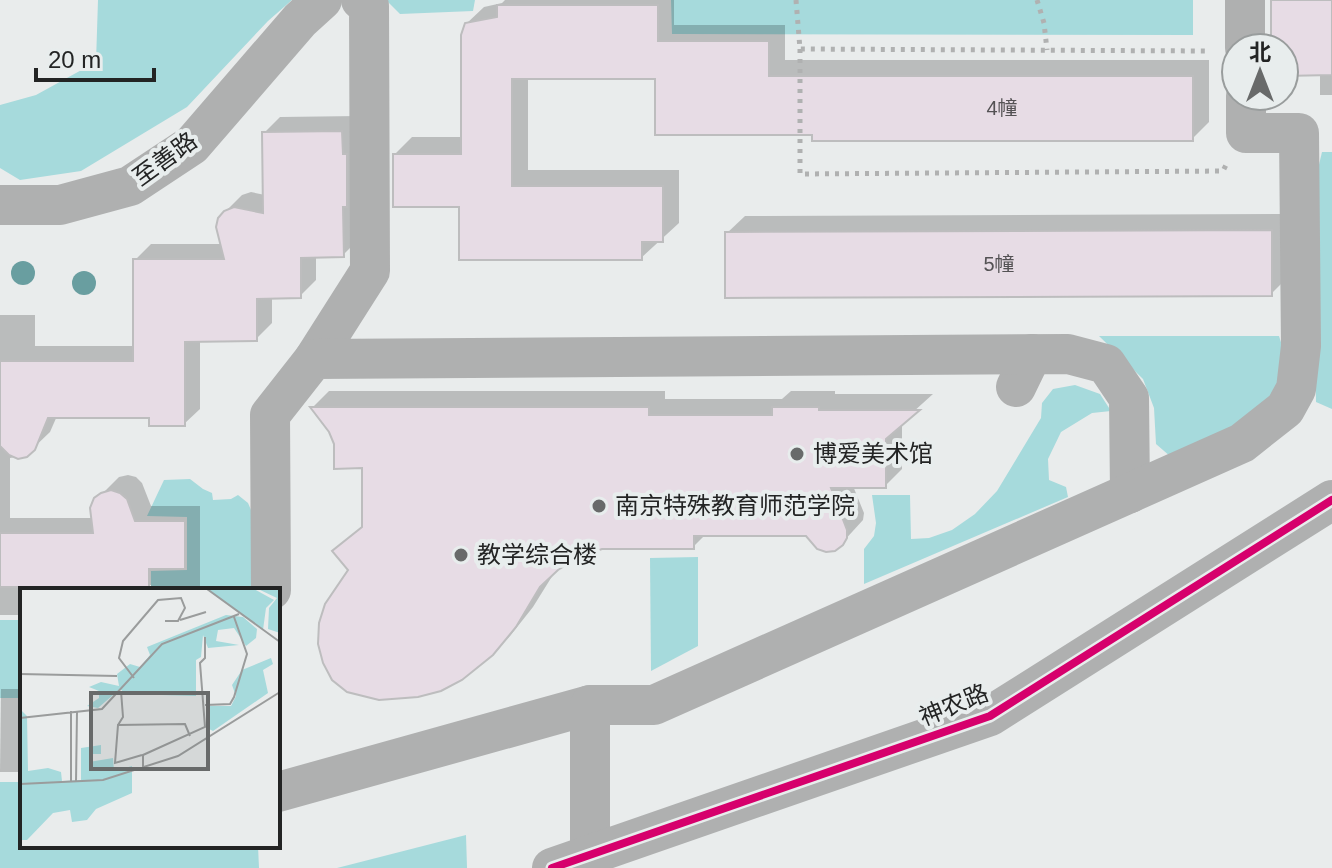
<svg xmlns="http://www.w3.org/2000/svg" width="1332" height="868" viewBox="0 0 1332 868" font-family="Helvetica,'Noto Sans SC',sans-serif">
<rect width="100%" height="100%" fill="#e9ecec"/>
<g fill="#a6dadc">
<polygon points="98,0 292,0 268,21 187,107 81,171 20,180 0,168 0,105 36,95 96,62"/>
<polygon points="386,0 475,0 473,11 400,14"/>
<polygon points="671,0 1193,0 1193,35 672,34"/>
<polygon points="1322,152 1332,152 1332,409 1316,402 1313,190"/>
<polygon points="1099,336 1279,336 1285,355 1276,394 1244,424 1171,457 1156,444 1154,408 1143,379"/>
<polygon points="1075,385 1100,394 1111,411 1092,413 1061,432 1048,459 1049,480 1066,487 1068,497 864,584 864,549 874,536 876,523 872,495 910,495 911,539 929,538 952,530 975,514 997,491 1041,418 1042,403 1053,389"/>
<polygon points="190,479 203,489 212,493 213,500 231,499 238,495 248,503 254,517 253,590 151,590 151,571 187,570 187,517 147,516 164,480"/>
<polygon points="698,557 698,646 651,671 650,558"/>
<rect x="0" y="620" width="22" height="78"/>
<polygon points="0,782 22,782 22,846 258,846 259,868 0,868"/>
<polygon points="466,835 467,868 337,868"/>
</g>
<g fill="#0003">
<polygon points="505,0 674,0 674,25 785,25 785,60 1209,60 1209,122 1192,139 814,133 657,77 528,77 528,170 679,170 679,223 641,258 461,205 395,154 412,137 463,137 466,24 484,7 502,3"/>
<polygon points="1273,0 1332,0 1332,95 1320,95 1320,73 1284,74 1284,48 1273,48"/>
<polygon points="358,116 359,239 343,255 316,255 316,280 300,296 272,297 272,323 256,339 200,340 200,409 184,424 151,416 57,416 50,432 26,455 10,458 10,518 94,518 96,500 119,477 128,475 136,477 142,483 151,506 200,506 200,590 151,590 151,585 36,585 36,590 22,590 22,613 20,615 0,615 0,315 35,315 35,346 135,346 135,260 151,244 222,244 225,212 242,195 251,192 265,195 264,133 280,117"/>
<polygon points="1288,214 1288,277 1271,294 727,233 745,216"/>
<polygon points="329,391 665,391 665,399 782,399 791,391 835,391 835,394 933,394 902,422 902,469 885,486 853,486 864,513 863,520 842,543 807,534 706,534 693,547 602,547 578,556 556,570 533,607 510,636 491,654 350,570 335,552 364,525 364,466 336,444 330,431 313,407"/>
<polygon points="1,689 22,689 22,772 0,772"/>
</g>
<g fill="#e7dce5" stroke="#bdbdbe" stroke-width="2">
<polygon points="1271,0 1332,0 1332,75 1284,76 1284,48 1271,48"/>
<polygon points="497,5 658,5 658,41 769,41 769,76 1193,76 1193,141 812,141 812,135 655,135 655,79 512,79 512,186 663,186 663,242 642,242 642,260 459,260 459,207 393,207 393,154 461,154 461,35 465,23 497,17"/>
<polygon points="342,131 343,154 347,154 347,207 343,207 344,257 301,258 301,298 257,299 257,341 185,342 185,426 149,426 149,418 48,418 35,450 27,457 18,459 9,455 0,446 0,361 133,361 133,259 224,259 216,227 218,218 224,211 234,207 263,213 262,132"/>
<polygon points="1272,230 1272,296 725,298 725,232"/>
<polygon points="310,407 649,407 649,415 772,415 772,407 819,407 819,410 920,410 886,439 886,488 831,488 847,530 847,538 843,545 835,551 826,552 817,549 806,536 694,536 694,549 602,549 579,557 558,570 540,587 516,627 493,655 462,680 441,691 418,697 379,700 347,692 332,680 323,663 318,644 319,623 325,604 348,570 332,551 362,527 362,468 334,469 334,444 329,432"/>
<polygon points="111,490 120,493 127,499 135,521 185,521 185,569 149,569 149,587 0,587 0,533 93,533 90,508 94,498 101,493"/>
</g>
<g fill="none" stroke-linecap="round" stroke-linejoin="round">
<g stroke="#b0b1b1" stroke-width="5" stroke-dasharray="4 6" stroke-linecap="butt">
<polyline points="796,0 800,49 1207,51"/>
<polyline points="1037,0 1044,23 1047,50"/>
<polyline points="800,49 800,174 1223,171 1226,165"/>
</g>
<g stroke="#afb0b0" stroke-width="40">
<polyline points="1245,0 1245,48"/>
<polyline points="0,205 60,205 130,186 192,145 300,20 322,0"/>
<polyline points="314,359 370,271 369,6 361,0"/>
<polyline points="1016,387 1032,354"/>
<polyline points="271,590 270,415 314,359 1068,354 1106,364 1129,398 1130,493"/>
<polyline points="278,792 590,705"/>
<polyline points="590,855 590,705 654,705 1242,443 1285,409 1296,389 1301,346 1299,133 1246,133 1246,96"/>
<polyline points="552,868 990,716 1332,500"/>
</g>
<g stroke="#e8eded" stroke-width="13">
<polyline id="cycleway" points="552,868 990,716 1332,500"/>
</g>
<use href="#cycleway" stroke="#d6006c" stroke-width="8"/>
</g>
<g fill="#699ea0">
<circle cx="23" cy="273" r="12"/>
<circle cx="84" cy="283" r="12"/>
</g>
<g fill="#686a6a" stroke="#e8eded" stroke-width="3">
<circle cx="797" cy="454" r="8"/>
<circle cx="599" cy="506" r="8"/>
<circle cx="461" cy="555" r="8"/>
</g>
<g text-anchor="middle" stroke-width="8" stroke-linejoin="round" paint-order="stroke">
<g font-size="20" fill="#545254">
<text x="1002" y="115">4幢</text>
<text x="999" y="271">5幢</text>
</g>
<g font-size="24" fill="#232424" stroke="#e8eded">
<text transform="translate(165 159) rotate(-36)" y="8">至善路</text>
<text transform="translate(954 705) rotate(-22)" y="8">神农路</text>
</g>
<g font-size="24" fill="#232424" stroke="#e8eded" text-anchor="start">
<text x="813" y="462">博爱美术馆</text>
<text x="615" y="514">南京特殊教育师范学院</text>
<text x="477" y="563">教学综合楼</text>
</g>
</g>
<g transform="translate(20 588)">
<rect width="260" height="260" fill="#e9ecec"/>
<path d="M186,1H234L254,12L246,20L243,42ZM238,1H260V45L248,41L249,20L257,10ZM206,27L223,29L237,41L236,50L226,58L214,40L198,42L196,53L219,57L188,60L183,47L181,69L176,72V108L106,106L100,101L78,120L67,118L79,110V103L69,99L81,94L99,98L97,86L110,76L120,79L130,67L127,59ZM251,70L253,76L243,82L248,105L193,143L187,140V118H211L216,108L212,97L222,82ZM0,121L7,128L8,183L28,180L41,184L42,193L61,192V160L81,157V166H69V174L93,170L94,183L112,178V205L76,221L67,232L52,234L50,222L33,225L7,252H0Z" fill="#a6dadc"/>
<path fill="none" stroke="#9a9c9c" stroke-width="2" d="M187,1L260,54M160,32L186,24M0,86L97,88M114,90L99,70L103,53L138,12L161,10L165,20L158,33H145M185,117L210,116L214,109L227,66L214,29M0,130L82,121L142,56L219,26M98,137L103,129L101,103M122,167L95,175L98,137L165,136L170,148M123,180V167L185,139L180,75L185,70V49M51,194V123M56,194L57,124M0,196L83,192L158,168L260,104"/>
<path fill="#686a6a" fill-opacity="0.15" stroke="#686a6a" stroke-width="4" d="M71,105H188V181H71Z"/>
<rect width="260" height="260" fill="none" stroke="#232424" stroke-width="4"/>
</g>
<g transform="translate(1260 72)"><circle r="38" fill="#e8eded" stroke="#999d9d" stroke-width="2"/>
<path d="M0-6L14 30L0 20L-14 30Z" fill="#686a6a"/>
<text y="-12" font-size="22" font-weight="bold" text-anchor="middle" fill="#232424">北</text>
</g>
<path d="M36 68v12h118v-12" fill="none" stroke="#232424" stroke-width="4"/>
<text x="48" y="68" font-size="24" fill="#232424" stroke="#e8eded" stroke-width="6" paint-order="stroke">20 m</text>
</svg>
